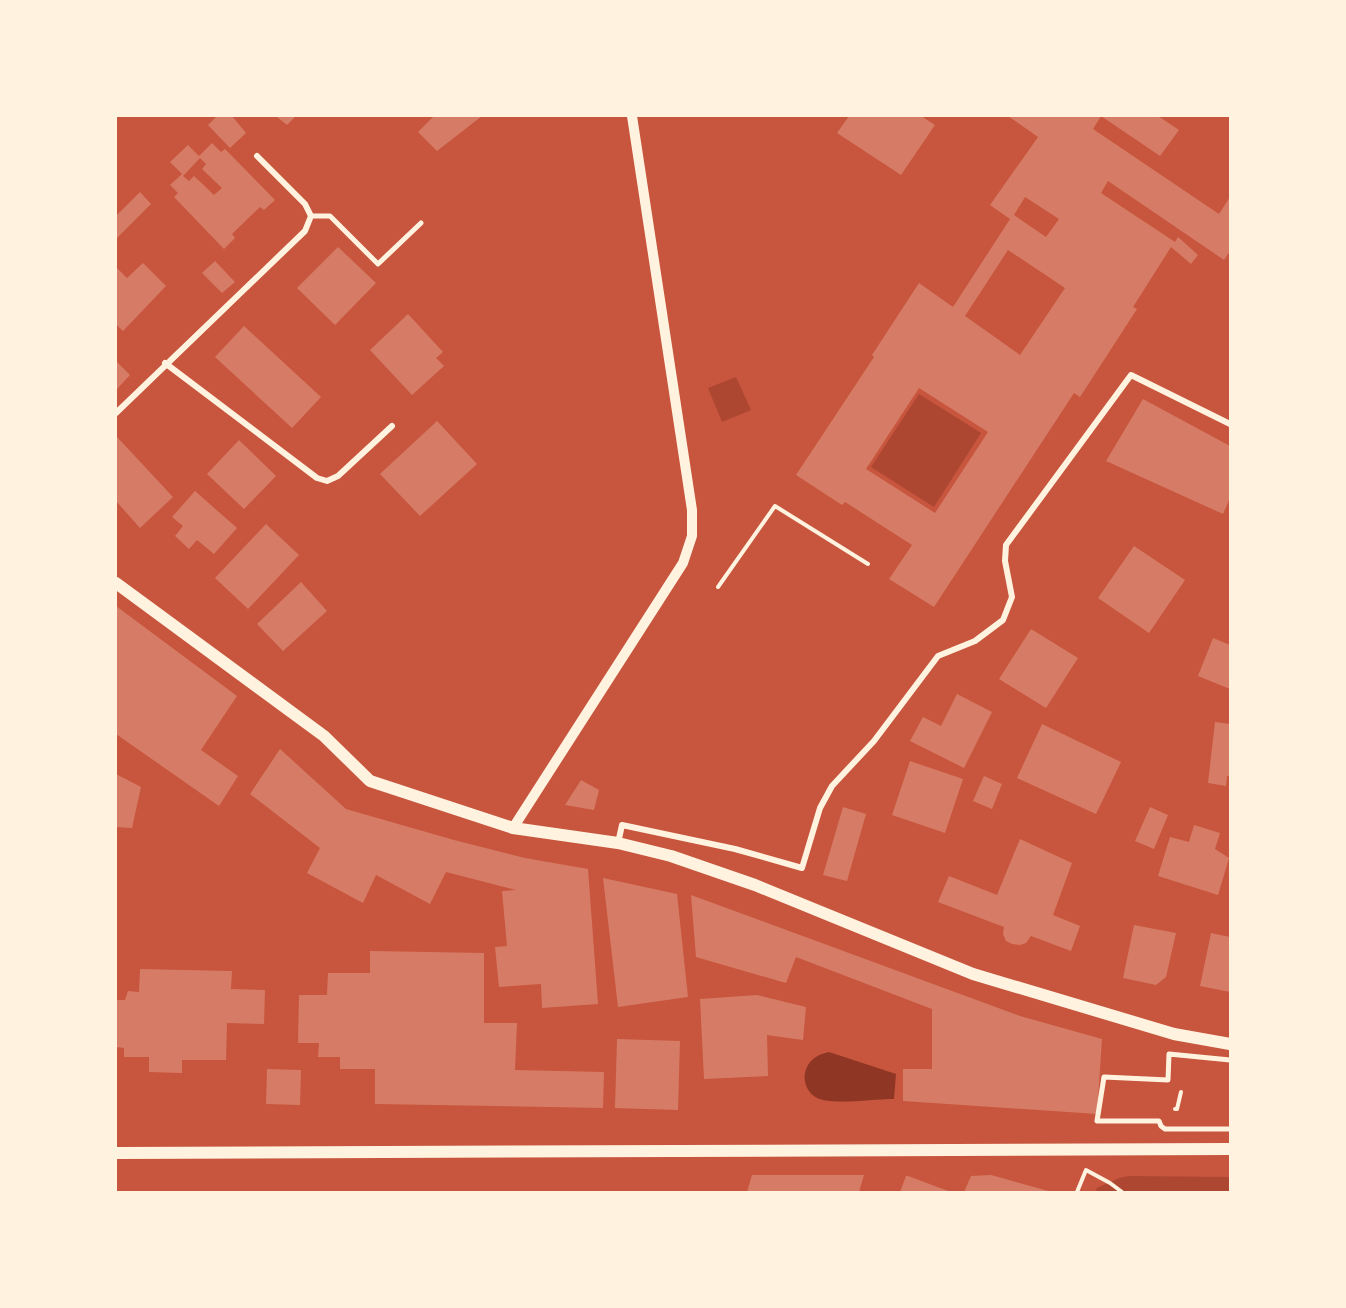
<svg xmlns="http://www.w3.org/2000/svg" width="1346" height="1308" viewBox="0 0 1346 1308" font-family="'Varela Round',sans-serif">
<rect width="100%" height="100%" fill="#c8553d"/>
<g fill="#ae4732">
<polygon points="736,377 751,410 722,422 708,388"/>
<polygon points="919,394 981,433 934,507 871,467"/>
<polygon points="1129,1176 1230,1177 1230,1192 1095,1192 1097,1188 1119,1178"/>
</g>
<path fill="#8f3625" d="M829,1052L896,1074L894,1099C874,1099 842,1104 823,1100C799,1095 796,1058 829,1052Z"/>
<g fill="#d67c66" fill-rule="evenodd">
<polygon points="217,116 232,116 246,133 230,148 208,125"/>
<polygon points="276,116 296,116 287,125"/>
<polygon points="434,116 482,116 437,151 418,132"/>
<polygon points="849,116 921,116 935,125 901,175 837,133"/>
<path d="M1008,116H1158L1179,130L1160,156L1101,116L1093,129L1219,214L1230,197V251L1224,260L1108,181L1101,193L1175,242L1178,237L1198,255L1191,264L1171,247L1133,307L1137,309L1080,397L1074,393L934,607L889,579L912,545L845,502L842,505L796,475L874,357L872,355L919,283L953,307L1010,219L990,205L1038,137ZM1025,197L1059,219L1046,237L1014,215ZM1008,250L1065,288L1020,355L965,316ZM919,388L988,432L935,513L866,469Z"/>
<path d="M212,143L221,152L225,149L275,200L264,210L260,207L232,234L235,238L224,249L174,197L178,193L170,185L182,174L170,162L188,145L199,156ZM200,158L206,164L202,169L222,188L214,195L194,176L189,181L183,176Z"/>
<polygon points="140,192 151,204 116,239 116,216"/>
<polygon points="338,247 376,283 335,325 297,288"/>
<polygon points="215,261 235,282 222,293 202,273"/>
<polygon points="143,263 166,286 123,331 116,324 116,267 127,278"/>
<polygon points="408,314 443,352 436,358 444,366 412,395 370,350"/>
<polygon points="244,326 321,397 292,428 215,357"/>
<polygon points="116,361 130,375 116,390"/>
<polygon points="1143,399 1230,446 1230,498 1223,514 1106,461"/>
<polygon points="437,421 477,464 420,516 380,474"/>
<polygon points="117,437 173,497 140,528 116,501"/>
<polygon points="239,440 276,476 244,509 207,474"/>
<polygon points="195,491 237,528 214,554 197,540 189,549 175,536 183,526 172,517"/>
<polygon points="266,524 299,555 248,609 215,578"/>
<polygon points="1134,546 1185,580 1149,633 1098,598"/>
<polygon points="301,582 327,611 283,651 257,624"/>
<polygon points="116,606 237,696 201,750 238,776 219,806 116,734"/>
<polygon points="1031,629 1078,658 1046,708 999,679"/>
<polygon points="1213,638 1230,645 1230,689 1198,676"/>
<polygon points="957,694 992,712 964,768 910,741 923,717 941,726"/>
<polygon points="1215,722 1230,724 1230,776 1227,776 1226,786 1208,783"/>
<polygon points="1042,724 1121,762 1096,814 1017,778"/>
<polygon points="280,749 346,809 454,840 525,858 588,869 598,1004 542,1008 541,984 499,987 495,947 507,946 502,891 516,890 446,872 430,904 376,875 363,903 307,873 320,848 250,794"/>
<polygon points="910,761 963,779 945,833 892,815"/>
<polygon points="116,774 141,787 132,828 116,827"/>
<polygon points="984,776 1002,784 992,809 973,801"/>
<polygon points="581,780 599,790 594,810 565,805"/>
<polygon points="843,807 866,814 847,881 823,875"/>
<polygon points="1150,807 1168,815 1154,849 1135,841"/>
<polygon points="1194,825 1220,833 1215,849 1229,858 1218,895 1158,876 1170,837 1189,842"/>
<polygon points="1020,839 1072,863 1053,915 1080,926 1071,951 1031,936 1026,943 1020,945 1012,944 1006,941 1003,934 1004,927 938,902 949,876 997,895"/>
<polygon points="603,878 677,894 688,997 618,1007"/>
<polygon points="691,895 1020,1016 1102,1039 1097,1114 903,1101 903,1069 932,1069 932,1009 796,957 786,983 696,957"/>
<polygon points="1134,925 1176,933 1166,977 1156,985 1123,978"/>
<polygon points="1211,933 1230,937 1230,992 1200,986"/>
<polygon points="370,951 484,953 484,1023 517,1023 515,1070 604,1072 603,1108 375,1104 375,1069 340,1069 340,1057 318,1057 319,1043 298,1043 299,995 327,995 328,973 370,973"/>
<polygon points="140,969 232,971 231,989 265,990 264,1024 227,1023 226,1060 182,1060 182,1073 149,1072 149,1057 124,1057 124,1048 116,1047 116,1000 125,1000 128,991 139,992"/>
<polygon points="757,995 806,1007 803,1040 767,1035 768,1076 704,1079 700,999"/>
<polygon points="617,1039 680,1041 678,1110 615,1108"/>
<polygon points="267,1069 301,1070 300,1105 266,1104"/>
<polygon points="752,1175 864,1175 859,1192 747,1192"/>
<polygon points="991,1175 1052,1192 964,1192 971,1176"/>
<polygon points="906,1176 908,1176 951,1192 900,1192"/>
</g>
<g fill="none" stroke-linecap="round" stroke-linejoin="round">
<g stroke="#fff3e0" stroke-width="4">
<polyline points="718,587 775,506 868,564"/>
<polyline points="1175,1109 1177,1109 1181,1092"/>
<polyline points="1077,1192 1086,1170 1110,1183 1122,1192"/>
</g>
<g stroke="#fff3e0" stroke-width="5">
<polyline points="311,216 330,216 378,264 421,223"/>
<polyline points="1230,1060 1169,1054 1168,1080 1104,1077 1097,1121 1159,1121 1161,1126 1165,1129 1230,1129"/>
</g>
<g stroke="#fff3e0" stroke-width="6">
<polyline points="165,363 317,478 327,481 338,476 392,426"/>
<polyline points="116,413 305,231 311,216 305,204 257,156"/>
<polyline points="618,843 622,825 735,849 802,868 820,808 832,786 874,741 938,656 975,641 1003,620 1012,597 1005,561 1006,545 1131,375 1230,424"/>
</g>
<polyline stroke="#fff3e0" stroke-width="10" points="513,828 683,563 692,536 692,510 632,116"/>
<g stroke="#fff3e0" stroke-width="12">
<polyline points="116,583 324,736 370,781 513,828 618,843 671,856 755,885 973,974 1174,1034 1230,1044"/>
<polyline points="116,1153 1230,1149"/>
</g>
</g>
<rect width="1346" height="1308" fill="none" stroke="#fff3e0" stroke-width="234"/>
</svg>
